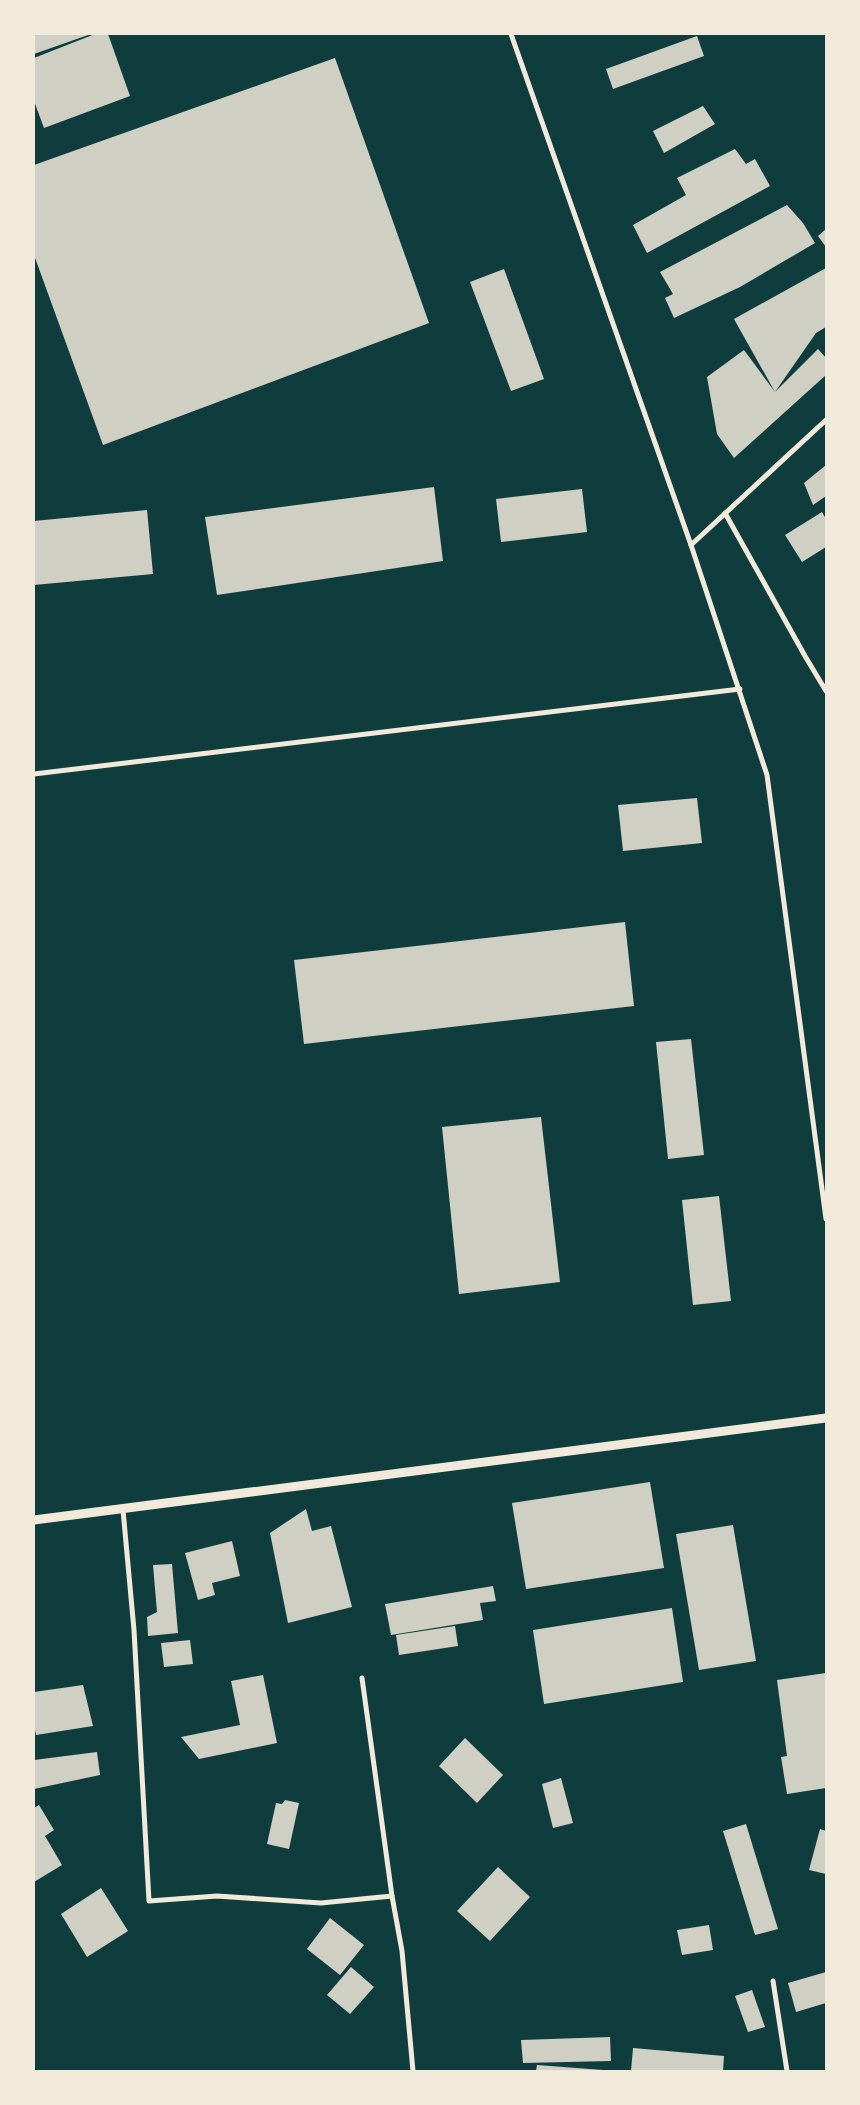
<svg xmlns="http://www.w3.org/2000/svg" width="860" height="2105" viewBox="0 0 860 2105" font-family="Literata,serif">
<rect width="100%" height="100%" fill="#0f3d3e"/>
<g fill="#cfcfc3">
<polygon points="34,34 91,34 34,54"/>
<polygon points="95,34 108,34 130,96 44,128 34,101 34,58"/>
<polygon points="697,36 704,56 613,89 606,69"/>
<polygon points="335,58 429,323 103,445 34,255 34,165"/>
<polygon points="703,106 715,124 664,153 653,131"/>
<polygon points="735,149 746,164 755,159 770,186 647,253 633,225 686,195 677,178"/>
<polygon points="787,205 803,223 815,243 740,287 674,318 665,298 673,294 660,272"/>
<polygon points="826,229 826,247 818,236"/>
<polygon points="826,268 826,327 816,333 775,392 818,349 826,358 826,375 734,458 717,434 707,377 744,350 775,392 734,319"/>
<polygon points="504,269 544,379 511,391 470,282"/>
<polygon points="826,465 826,496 813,505 804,483"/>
<polygon points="434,487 443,561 217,595 205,517"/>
<polygon points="582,489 587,532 501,542 496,499"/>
<polygon points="147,510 153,574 34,585 34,521"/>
<polygon points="822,512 826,519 826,547 802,562 785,535"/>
<polygon points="697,798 702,843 623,851 618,805"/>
<polygon points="625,922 634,1006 304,1044 294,960"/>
<polygon points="691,1039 704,1155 668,1159 656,1042"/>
<polygon points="541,1117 560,1282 459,1294 442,1127"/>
<polygon points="719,1196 731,1301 693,1305 682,1200"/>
<polygon points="650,1482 664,1568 526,1589 512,1503"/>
<polygon points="306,1509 312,1531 331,1526 352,1607 288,1623 270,1533"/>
<polygon points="733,1525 756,1661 699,1670 676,1534"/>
<polygon points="232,1541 240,1576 212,1583 215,1595 198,1600 185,1553"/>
<polygon points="172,1564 178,1633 148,1636 147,1617 157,1612 153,1565"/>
<polygon points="493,1586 496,1601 480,1603 483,1620 391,1635 385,1604"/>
<polygon points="672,1608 683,1682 544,1704 533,1630"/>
<polygon points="455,1626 458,1646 399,1655 396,1635"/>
<polygon points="190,1640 193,1664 164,1667 161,1643"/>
<polygon points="826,1673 826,1788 787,1794 781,1757 787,1756 777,1680"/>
<polygon points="263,1675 277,1743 199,1759 181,1737 240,1725 231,1681"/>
<polygon points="83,1685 93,1726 36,1735 34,1725 34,1692"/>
<polygon points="465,1738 503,1775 477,1803 439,1766"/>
<polygon points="97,1752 100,1775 34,1789 34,1760"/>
<polygon points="561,1778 573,1823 553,1828 542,1784"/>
<polygon points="285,1800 299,1803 289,1849 267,1844 276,1803 282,1804"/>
<polygon points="39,1805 54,1830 45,1836 62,1865 34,1882 34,1808"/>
<polygon points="746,1824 778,1929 755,1935 723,1831"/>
<polygon points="820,1829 826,1831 826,1874 809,1870"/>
<polygon points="498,1867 530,1897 490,1941 457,1911"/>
<polygon points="101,1888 128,1931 87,1957 61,1914"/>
<polygon points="330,1918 364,1945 340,1975 307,1949"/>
<polygon points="709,1925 713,1950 682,1955 677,1930"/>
<polygon points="351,1967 374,1987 350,2014 327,1995"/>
<polygon points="826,1972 826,2003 796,2012 788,1983"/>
<polygon points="752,1990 765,2027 748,2032 735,1996"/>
<polygon points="610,2037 611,2061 523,2063 521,2040"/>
<polygon points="633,2048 724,2056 723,2071 631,2071"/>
<polygon points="537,2065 603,2070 603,2071 536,2071"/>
</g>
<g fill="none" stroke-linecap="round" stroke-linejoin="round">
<g stroke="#f1e9da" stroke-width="5">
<polyline points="511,34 691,545 767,775 826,1219"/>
<polyline points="725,513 805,656 826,691"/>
<polyline points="691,545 826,420"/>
<polyline points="34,774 740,689"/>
<polyline points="123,1510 134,1630 149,1901 217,1896 321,1903 392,1896 402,1951 413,2071"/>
<polyline points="362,1678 392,1896"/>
<polyline points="773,1981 787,2071"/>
</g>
<polyline stroke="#f1e9da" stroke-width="9" points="34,1520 826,1418"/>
</g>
<rect width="860" height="2105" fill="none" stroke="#f1e9da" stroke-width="70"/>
</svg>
